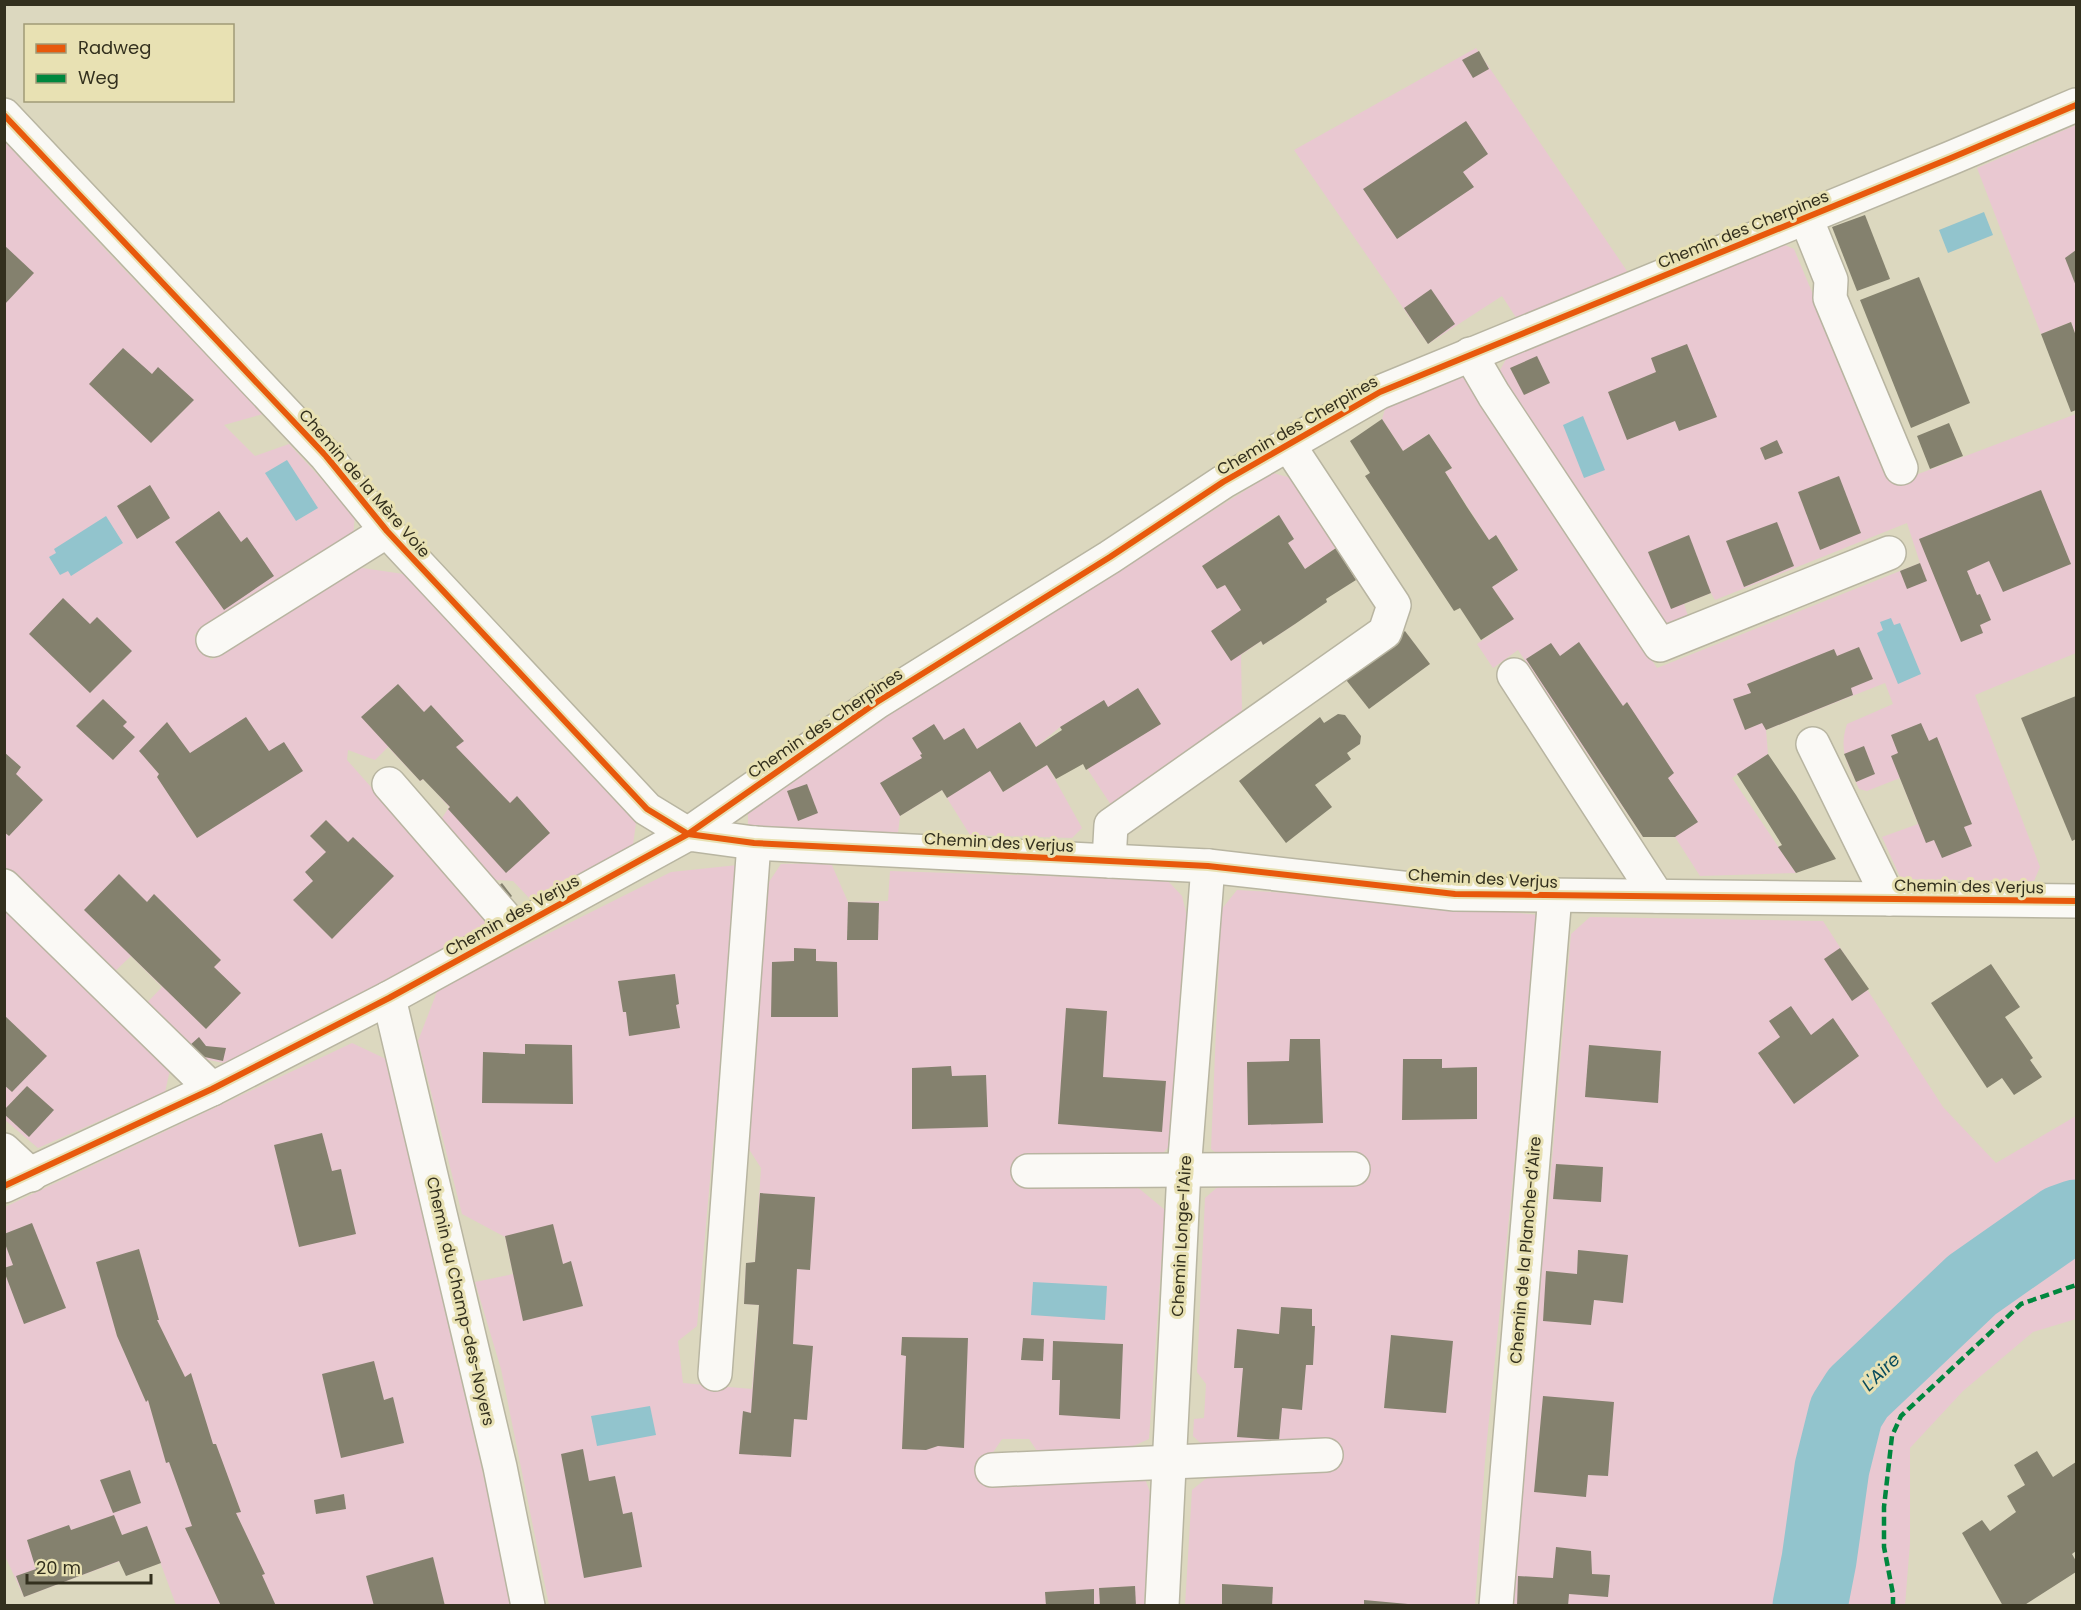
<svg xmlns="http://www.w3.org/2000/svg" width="2081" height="1610" viewBox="0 0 2081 1610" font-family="Poppins,sans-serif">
<rect width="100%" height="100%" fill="#dcd8bf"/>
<g fill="#e9c8d1">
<polygon points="1476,48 1629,274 1517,319 1502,296 1428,344 1294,150"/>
<polygon points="2076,125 2076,336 2071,322 2041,334 1977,168"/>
<polygon points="4,141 118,263 263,414 224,425 255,456 289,444 355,515 353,537 194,635 211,660 356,567 410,575 636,823 633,845 533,902 513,881 497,880 492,885 475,866 473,853 441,820 449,807 424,779 420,781 388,747 375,760 348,750 347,760 491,922 351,1000 224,1063 194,1057 142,1008 162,987 131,956 111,975 5,867"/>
<path d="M1780,243L1794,249L1892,484L2076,414V653L1975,695L2040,867L2034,881L1901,879L1882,837L1918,824L1900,778L1867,791L1859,789C1848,763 1838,752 1847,724L1893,704L1885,683L1766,730L1768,754L1732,778L1796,873L1700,876L1675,837H1643L1518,650L1493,668L1477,644L1513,619L1492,587L1518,569L1497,536L1489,540L1445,472L1452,468L1429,434L1403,451L1382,419L1387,403L1464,374L1657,668L1920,563L1907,523L1715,600L1711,593L1684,604L1689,619L1674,626L1660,623L1507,390L1500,370L1509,354Z"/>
<polygon points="1273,473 1295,479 1336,548 1305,569 1288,543 1294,539 1278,515 1240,540 1295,624 1263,645 1261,641 1241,655 1242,711 1111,805 1060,727 1036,747 1020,722 977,749 1003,792 1047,765 1082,828 1072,838 970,835 942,790 900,816 898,833 748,830 748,802"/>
<polygon points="831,863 848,902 888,901 890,871 1167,880 1182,896 1188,921 1171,1144 1158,1159 1021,1160 1019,1187 1136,1186 1165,1210 1149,1439 1122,1451 1039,1454 1029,1439 1002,1439 990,1457 1145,1479 1150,1492 1144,1605 549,1605 501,1369 475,1282 513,1274 505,1237 462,1214 418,1041 438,989 671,872 738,865 697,1326 678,1341 683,1383 752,1389 759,1305 744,1304 746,1263 755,1262 761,1168 747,1146 765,888 781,864"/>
<polygon points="1237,890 1375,898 1539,915 1485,1460 1475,1605 1185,1606 1192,1490 1214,1472 1209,1451 1193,1436 1194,1419 1204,1418 1206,1384 1197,1372 1205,1198 1221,1184 1225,1160 1211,1149 1221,910"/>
<polygon points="4,908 64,968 170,1070 165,1092 38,1148 5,1120"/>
<polygon points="1590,917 1823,921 1943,1107 1996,1163 2076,1116 2076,1319 2033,1332 1963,1391 1910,1448 1910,1543 1905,1605 1512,1606 1530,1357 1548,1208 1571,934"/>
<polygon points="352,1043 386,1059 486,1487 510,1605 176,1605 155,1548 24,1597 5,1556 5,1207"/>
</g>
<g fill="#92c4cd">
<polygon points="1984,212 1993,235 1948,253 1939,230"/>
<polygon points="1583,416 1605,470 1584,478 1563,425"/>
<polygon points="287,460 318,508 296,521 265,473"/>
<polygon points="106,516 123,543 71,576 68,571 60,575 49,557 56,553 54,549"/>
<polygon points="1891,618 1894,625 1900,623 1921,674 1898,684 1877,633 1883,630 1880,622"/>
<polygon points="1033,1282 1107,1286 1105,1320 1031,1315"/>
<polygon points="650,1406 656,1435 597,1446 591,1416"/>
</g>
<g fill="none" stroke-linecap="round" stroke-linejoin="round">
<polyline stroke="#92c4cd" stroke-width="75" points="1810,1606 1819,1560 1832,1468 1846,1412 1858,1393 1972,1285 2062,1222 2076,1217"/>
</g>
<g fill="#84816e">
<polygon points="1479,51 1489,69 1473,78 1462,60"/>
<polygon points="1466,121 1488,154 1463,172 1474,187 1397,239 1363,189"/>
<polygon points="1865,215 1890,279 1857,291 1832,227"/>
<polygon points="4,245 34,273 4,305"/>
<polygon points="2076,250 2076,286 2065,258"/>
<polygon points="1919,277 1970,403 1911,428 1860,300"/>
<polygon points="1431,289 1455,324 1428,344 1404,308"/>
<polygon points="2071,322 2076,336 2076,410 2071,412 2041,334"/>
<polygon points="1687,344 1717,417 1679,431 1675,421 1627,440 1608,392 1656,372 1651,358"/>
<polygon points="123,348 152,374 158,367 194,400 151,443 89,384"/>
<polygon points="1537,356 1550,383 1524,395 1510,368"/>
<polygon points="1382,419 1403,451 1429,434 1452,468 1445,472 1467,507 1489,540 1496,535 1518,570 1492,587 1514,619 1481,640 1460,608 1454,611 1365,476 1370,473 1350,441"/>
<polygon points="1949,423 1963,456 1930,469 1917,436"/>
<polygon points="1777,440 1783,453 1765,460 1760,448"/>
<polygon points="1839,476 1861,533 1820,550 1798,492"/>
<polygon points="150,485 170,518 137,539 117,506"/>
<polygon points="2041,490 2071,564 2003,592 1989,561 1967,571 1977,595 1980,594 1991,620 1980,625 1983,633 1961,642 1919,539"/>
<polygon points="219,511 241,542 247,537 274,576 224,610 175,542"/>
<polygon points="1279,515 1294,539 1288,543 1305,569 1336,548 1356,580 1326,599 1327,602 1295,624 1263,645 1261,641 1231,661 1211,631 1241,610 1225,585 1217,589 1202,566"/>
<polygon points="1777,522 1794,566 1744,587 1726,541"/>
<polygon points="1689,535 1711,593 1671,609 1648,552"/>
<polygon points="1920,563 1927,581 1907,589 1900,571"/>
<polygon points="63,598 90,624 97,617 132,651 90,693 29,634"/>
<polygon points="1405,631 1430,664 1369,709 1343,676"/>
<polygon points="1579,642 1623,706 1627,702 1674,773 1668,778 1698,822 1675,837 1643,837 1526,659 1551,643 1560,656"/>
<polygon points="1859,647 1873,679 1851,688 1853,695 1766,730 1762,723 1745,730 1733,699 1751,693 1747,684 1834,649 1837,656"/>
<polygon points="398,684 424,712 431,705 464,741 456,747 510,803 517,796 550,833 506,873 448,809 450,807 423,779 420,781 361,717"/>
<polygon points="1138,688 1161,724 1086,770 1083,764 1056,779 1047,765 1003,792 990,771 947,798 942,790 900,816 880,783 922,758 920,755 922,754 912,738 934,724 944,740 964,728 977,749 1020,722 1036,747 1062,730 1060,727 1104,700 1108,707"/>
<polygon points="2076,696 2076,839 2072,841 2021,718"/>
<polygon points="103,699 127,722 123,726 135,737 113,760 76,726"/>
<polygon points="1338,714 1345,715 1361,736 1360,744 1347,753 1351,759 1315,785 1332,807 1286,843 1239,781 1320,717 1324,723"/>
<polygon points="246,717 269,751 284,742 303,771 197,838 157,777 159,774 139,751 167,722 190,753"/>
<polygon points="1921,723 1929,741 1937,737 1972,824 1964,827 1972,846 1942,858 1934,840 1926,843 1891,756 1898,753 1891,735"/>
<polygon points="1864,746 1875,774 1856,782 1844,754"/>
<polygon points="4,752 21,767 16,774 43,800 9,836 4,832"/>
<polygon points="1768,754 1796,795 1836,859 1796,873 1778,847 1782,845 1737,774"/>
<polygon points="807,784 818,813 798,821 787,791"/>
<polygon points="326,820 348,842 353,837 394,876 332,939 293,900 313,881 305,872 326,852 310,836"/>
<polygon points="119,874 147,902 154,894 221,960 214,967 241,993 206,1029 84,910"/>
<polygon points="502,883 512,896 505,902 494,890"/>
<polygon points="848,902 879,903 878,940 847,940"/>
<polygon points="794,948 816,949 816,961 837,962 838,1017 771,1017 772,962 794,961"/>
<polygon points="1840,948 1869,989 1852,1001 1824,959"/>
<polygon points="1991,964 2020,1007 2005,1017 2033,1058 2030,1060 2042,1077 2014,1095 2002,1078 1987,1088 1931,1003"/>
<polygon points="675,974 679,1004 676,1005 680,1028 629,1036 626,1012 623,1012 618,981"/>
<polygon points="1791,1006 1811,1035 1833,1018 1859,1056 1794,1104 1758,1053 1780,1037 1769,1021"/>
<polygon points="1066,1008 1107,1011 1103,1077 1166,1081 1162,1132 1058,1124"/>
<polygon points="4,1015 47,1056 12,1092 4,1085"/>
<polygon points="199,1037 206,1046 226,1048 223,1061 200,1056 189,1046"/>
<polygon points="1290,1039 1320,1039 1323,1123 1248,1125 1247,1062 1289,1061"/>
<polygon points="525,1044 572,1045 573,1104 482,1103 483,1052 525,1054"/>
<polygon points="1589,1045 1661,1051 1658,1103 1585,1097"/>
<polygon points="1403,1059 1442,1059 1442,1068 1477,1067 1477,1119 1402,1120"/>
<polygon points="951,1066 952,1076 986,1075 988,1127 912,1129 912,1068"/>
<polygon points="27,1086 54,1110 29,1137 4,1114 4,1110"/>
<polygon points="322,1133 332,1171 341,1169 356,1234 299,1247 274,1145"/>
<polygon points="1556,1164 1603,1167 1601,1202 1553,1199"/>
<polygon points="760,1193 815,1197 810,1270 797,1269 793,1344 813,1346 807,1420 794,1419 791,1457 739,1454 743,1411 751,1413 759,1305 744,1304 746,1263 755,1262"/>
<polygon points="32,1223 66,1308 24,1324 4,1271 4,1268 13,1265 4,1241 4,1234"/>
<polygon points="553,1224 563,1264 571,1261 583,1306 523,1321 505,1236"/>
<polygon points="139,1249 159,1320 157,1320 185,1377 191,1373 213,1444 216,1444 241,1512 236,1513 265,1574 262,1575 276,1606 221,1606 185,1528 192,1526 169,1462 166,1463 148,1400 146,1402 117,1336 96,1262"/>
<polygon points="1578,1250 1628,1255 1623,1303 1594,1300 1591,1325 1543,1321 1546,1271 1577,1274"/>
<polygon points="1281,1307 1312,1309 1312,1326 1315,1326 1313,1365 1306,1365 1302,1410 1282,1408 1279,1440 1237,1437 1243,1368 1234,1368 1237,1329 1279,1334"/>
<polygon points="1391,1335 1453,1341 1446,1413 1384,1408"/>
<polygon points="902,1337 968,1338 964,1448 938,1446 926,1450 902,1449 906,1356 901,1355"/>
<polygon points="1023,1338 1044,1339 1043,1361 1021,1360"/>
<polygon points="1053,1341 1123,1344 1120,1419 1059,1415 1060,1380 1052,1380"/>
<polygon points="374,1361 384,1400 393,1397 404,1443 341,1458 322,1374"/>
<polygon points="1543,1396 1614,1402 1608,1476 1588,1475 1586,1497 1534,1492"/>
<polygon points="583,1449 589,1481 615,1476 623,1514 632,1512 642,1567 584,1578 561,1454"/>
<polygon points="2037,1451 2053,1477 2076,1462 2076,1551 2072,1554 2076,1561 2076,1572 2023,1606 2003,1606 1962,1533 1982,1520 1990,1531 2016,1512 2007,1496 2025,1485 2014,1465"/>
<polygon points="130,1470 141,1503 113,1513 100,1480"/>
<polygon points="344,1494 346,1509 316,1514 314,1500"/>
<polygon points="114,1515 122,1535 147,1526 161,1563 126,1576 119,1561 24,1597 16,1576 36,1569 27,1540 69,1525 71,1530"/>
<polygon points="1556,1547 1591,1551 1592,1574 1610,1575 1608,1597 1569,1594 1568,1606 1517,1606 1518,1576 1553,1578"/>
<polygon points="433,1557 445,1606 374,1606 366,1576"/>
<polygon points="1222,1584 1273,1587 1272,1606 1222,1606"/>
<polygon points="1135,1586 1136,1606 1100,1606 1099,1588"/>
<polygon points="1094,1589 1094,1606 1046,1606 1045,1592"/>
<polygon points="1364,1600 1408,1604 1408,1606 1364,1606"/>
</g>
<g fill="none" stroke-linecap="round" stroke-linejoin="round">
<g stroke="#b8b5a1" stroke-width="36">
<g id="minor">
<polyline points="4,115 326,456 387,531 647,809 688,834 877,702 1110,557 1223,482 1380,392 1951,158 2076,105"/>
<polyline points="1806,218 1831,280 1830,298 1901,468"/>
<polyline points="1470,354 1494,395 1660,645 1889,553"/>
<polyline points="213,640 387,531"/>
<polyline points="1514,675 1657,896"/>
<polyline points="1813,744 1889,899"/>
<polyline points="389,784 514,928"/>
<polyline points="1109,861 1111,825 1385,632 1394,605 1288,444"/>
<polyline points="4,886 212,1089"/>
<polyline points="389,998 500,1467 528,1606"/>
<polyline points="4,1150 31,1175"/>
<polyline points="1028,1171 1353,1169"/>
<polyline points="4,1186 212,1089 389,998 688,834 754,843 1208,866 1455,894 2076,901"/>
<polyline points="715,1374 754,843"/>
<polyline points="992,1470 1326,1455"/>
<polyline points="1162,1606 1184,1171 1208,866"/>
<polyline points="1496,1606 1555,895"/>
</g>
</g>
<use href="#minor" stroke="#faf9f5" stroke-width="33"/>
<polyline stroke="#00873e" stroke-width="4.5" stroke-dasharray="9 4.5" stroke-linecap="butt" points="1893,1606 1893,1594 1884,1547 1884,1507 1892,1436 1901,1416 2021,1304 2076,1285"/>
<g stroke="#e8e1b3" stroke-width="10">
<g id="cycleway">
<polyline points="4,115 326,456 387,531 647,809 688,834 877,702 1110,557 1223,482 1380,392 1951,158 2076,105"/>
<polyline points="4,1186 212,1089 389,998 688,834 754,843 1208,866 1455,894 2076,901"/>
</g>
</g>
<use href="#cycleway" stroke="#e8590c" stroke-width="6"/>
</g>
<g text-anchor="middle" stroke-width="6" stroke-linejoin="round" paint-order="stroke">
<g font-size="16" fill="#33301e" stroke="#e8e1b3">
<text transform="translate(1743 229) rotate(-22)" y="6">Chemin des Cherpines</text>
<text transform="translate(1297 425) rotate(-30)" y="6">Chemin des Cherpines</text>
<text transform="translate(365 483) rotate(49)" y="6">Chemin de la Mère Voie</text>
<text transform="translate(825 723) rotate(-34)" y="6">Chemin des Cherpines</text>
<text transform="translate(999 842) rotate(3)" y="6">Chemin des Verjus</text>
<text transform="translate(1483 878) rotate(3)" y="6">Chemin des Verjus</text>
<text transform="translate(1969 886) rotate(1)" y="6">Chemin des Verjus</text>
<text transform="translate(512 915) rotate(-29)" y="6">Chemin des Verjus</text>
<text transform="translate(1181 1236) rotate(-87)" y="6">Chemin Longe-l'Aire</text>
<text transform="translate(1525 1250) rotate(-85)" y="6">Chemin de la Planche-d'Aire</text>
<text transform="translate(461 1301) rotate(77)" y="6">Chemin du Champ-des-Noyers</text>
</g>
<g font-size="18" font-style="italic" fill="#0a4c5d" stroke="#e8e1b3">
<text transform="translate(1881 1372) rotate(-44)" y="6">L'Aire</text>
</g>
</g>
<rect width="2081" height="1610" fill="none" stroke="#33301e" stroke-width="12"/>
<rect x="24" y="24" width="210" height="78" fill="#e8e1b3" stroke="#a09a77" stroke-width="1.5"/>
<rect x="36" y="44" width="30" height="9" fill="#e8590c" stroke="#a09a77" stroke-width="1.5"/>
<text x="78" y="54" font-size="18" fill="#33301e">Radweg</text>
<rect x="36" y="74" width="30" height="9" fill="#00873e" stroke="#a09a77" stroke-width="1.5"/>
<text x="78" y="84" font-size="18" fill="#33301e">Weg</text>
<path d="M27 1574v9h124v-9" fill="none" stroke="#33301e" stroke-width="3"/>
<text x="36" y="1574" font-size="18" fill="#33301e" stroke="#e8e1b3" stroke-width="4.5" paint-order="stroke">20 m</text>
</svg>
